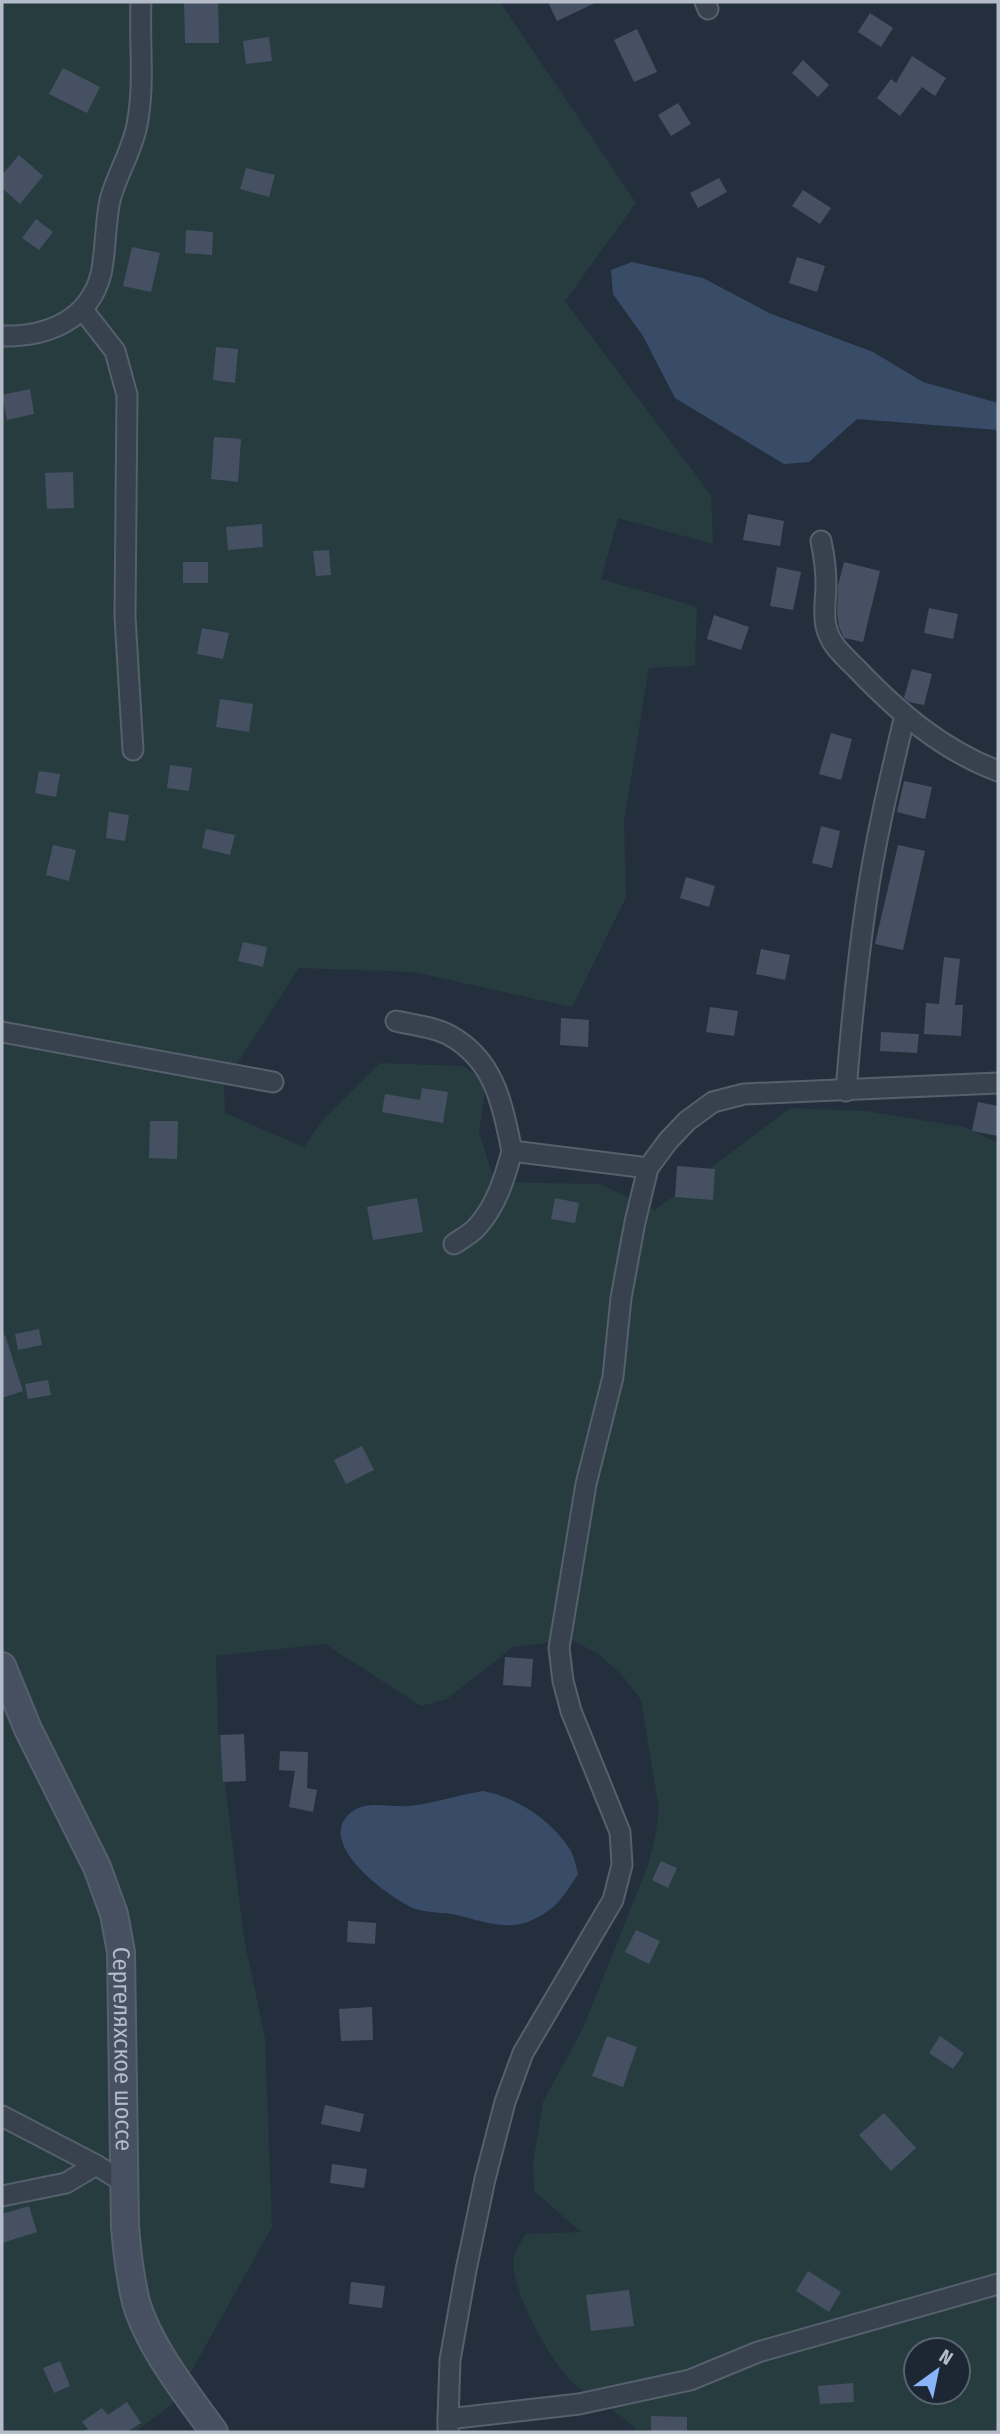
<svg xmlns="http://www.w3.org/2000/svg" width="1000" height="2434" viewBox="0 0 1000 2434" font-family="'Fira Sans Condensed',sans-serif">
<rect width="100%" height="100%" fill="#242f3e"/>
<path fill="#263c3f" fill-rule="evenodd" d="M2,2H500L636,203L565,301L711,495L713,544L618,518L601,579L697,607L695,666L649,668L624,820L626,897L572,1007L413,972L299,968L224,1084L225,1113L304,1147L321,1122L380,1063L463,1066L486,1081L479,1133L495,1182L600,1184L655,1210L790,1108L866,1111L964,1127L998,1143V2432H638C621,2410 594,2403 574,2384C549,2360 516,2298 513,2264C513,2255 521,2242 525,2234L581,2232L534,2191L533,2163L543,2102L583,2028L648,1865L655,1837L659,1810L641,1700L622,1675L598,1654L572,1640L513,1647L447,1699L421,1706L325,1644L216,1656L218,1727L244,1938L265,2038L272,2227L173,2404L135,2432H2ZM916,2350H958V2392H916Z"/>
<g fill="#394c67">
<polygon points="632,262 703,278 769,313 873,352 923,382 998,403 998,430 857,419 809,462 784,464 675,398 643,336 613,294 611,270"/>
<path d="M483,1791C516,1797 550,1819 569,1848C574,1855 576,1866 578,1874C563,1897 557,1909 530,1921C506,1932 477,1919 452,1914C439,1912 423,1913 411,1907C384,1894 312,1840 353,1811C368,1800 393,1808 410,1806C435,1803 458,1795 483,1791Z"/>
</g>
<g fill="#455162">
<polygon points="184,2 218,2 219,43 185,43"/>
<polygon points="548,2 597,2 557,21"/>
<polygon points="870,13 893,28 881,47 858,32"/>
<polygon points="637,29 657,72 634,82 614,40"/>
<polygon points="269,37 272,61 246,64 243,41"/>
<polygon points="912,56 946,78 935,96 922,87 900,116 877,98 891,79 896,83"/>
<polygon points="803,60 829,85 818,97 792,73"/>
<polygon points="63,68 100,87 87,113 49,94"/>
<polygon points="678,103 691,124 671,136 658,115"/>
<polygon points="19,155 43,176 20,204 2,188 2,175"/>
<polygon points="246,168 275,175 269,197 240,189"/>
<polygon points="719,178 727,192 698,208 690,193"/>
<polygon points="803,190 831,208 820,224 792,206"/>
<polygon points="36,219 53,232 39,250 22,238"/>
<polygon points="186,230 213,232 212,255 185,253"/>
<polygon points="132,247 160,253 151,292 123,286"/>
<polygon points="797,257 825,266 817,292 789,283"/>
<polygon points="216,347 238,349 235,383 213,380"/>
<polygon points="30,389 34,414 7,420 2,395"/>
<polygon points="214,437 241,439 238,482 211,479"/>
<polygon points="73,472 74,508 47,509 45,473"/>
<polygon points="748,514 784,521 780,546 743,540"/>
<polygon points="262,524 263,547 228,550 226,527"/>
<polygon points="329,550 331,575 316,576 313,551"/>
<rect x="183" y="562" width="25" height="21"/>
<polygon points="844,562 880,571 863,642 844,638 839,627 837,613 838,586"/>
<polygon points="777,567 801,572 793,610 770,606"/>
<polygon points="929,608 958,614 953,639 924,633"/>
<polygon points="714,615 749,627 741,650 707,639"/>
<polygon points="202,628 229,633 223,659 197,654"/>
<polygon points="912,669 932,674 924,705 909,702 904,698"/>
<polygon points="220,699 253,704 249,732 216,727"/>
<polygon points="831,733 852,739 841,780 819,774"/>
<polygon points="170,765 192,768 189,791 167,788"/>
<polygon points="39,771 60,774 56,797 35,793"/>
<polygon points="904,781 932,787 925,819 897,812"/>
<polygon points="109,812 129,815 125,841 106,838"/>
<polygon points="821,826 840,831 832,868 812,863"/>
<polygon points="206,829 235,835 230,855 202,848"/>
<polygon points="53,845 76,850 69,881 46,875"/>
<polygon points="898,845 925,851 903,950 875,944"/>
<polygon points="686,877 715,886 709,907 680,898"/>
<polygon points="243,942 267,947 263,967 238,961"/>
<polygon points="761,949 790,955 785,980 756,974"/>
<polygon points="944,957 960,959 955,1005 963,1005 961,1036 924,1034 926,1003 939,1004"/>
<polygon points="710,1007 738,1011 734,1036 706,1032"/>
<polygon points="561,1018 589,1020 588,1047 560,1045"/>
<polygon points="881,1032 919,1034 917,1053 880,1051"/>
<polygon points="422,1088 448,1092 443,1123 382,1112 385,1094 420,1100"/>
<polygon points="978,1102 998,1106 998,1136 972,1131"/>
<polygon points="150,1121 178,1121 177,1159 149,1158"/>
<polygon points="677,1166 715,1169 713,1200 675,1197"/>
<polygon points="417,1198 423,1232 373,1240 367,1207"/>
<polygon points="555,1198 579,1203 575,1223 551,1219"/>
<polygon points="39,1329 42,1345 18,1350 15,1334"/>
<polygon points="5,1335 23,1391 2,1398 2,1336"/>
<polygon points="48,1380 51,1395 28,1399 25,1384"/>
<polygon points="362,1446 374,1470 346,1484 334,1460"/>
<polygon points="505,1657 533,1659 531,1687 503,1685"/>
<polygon points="244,1734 246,1781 223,1782 220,1735"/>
<polygon points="280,1751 308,1752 307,1788 317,1790 313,1812 289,1807 295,1771 279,1770"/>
<polygon points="661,1861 677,1868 668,1888 652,1880"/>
<polygon points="348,1921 376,1923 375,1944 347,1942"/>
<polygon points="636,1930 660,1941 649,1964 625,1952"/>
<polygon points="372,2007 373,2040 341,2041 339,2009"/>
<polygon points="607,2036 637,2047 623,2087 592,2076"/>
<polygon points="940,2036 964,2053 953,2069 929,2053"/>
<polygon points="325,2105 364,2114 360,2132 321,2124"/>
<polygon points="884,2113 916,2148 891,2171 859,2135"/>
<polygon points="332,2164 367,2169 364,2188 330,2183"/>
<polygon points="29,2206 37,2232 2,2243 2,2214"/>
<polygon points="808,2271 841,2292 829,2312 796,2291"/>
<polygon points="351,2282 385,2286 382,2308 349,2304"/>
<polygon points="629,2290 634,2326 591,2331 586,2295"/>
<polygon points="60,2361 70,2386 54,2393 43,2368"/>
<polygon points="853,2383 854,2402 820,2404 818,2386"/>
<polygon points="127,2402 141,2423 127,2432 83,2432 88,2429 82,2422 102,2408 108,2415"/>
<polygon points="651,2416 687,2417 687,2432 651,2432"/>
</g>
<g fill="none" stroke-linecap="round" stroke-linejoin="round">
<g stroke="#565f6c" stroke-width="23">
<g id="street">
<polyline points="705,2 708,9"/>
<polyline points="83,310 115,351 127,395 125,617 133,750"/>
<path d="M2,336C46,337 89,321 101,274C106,250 105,224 110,200C117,174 132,151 137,125C145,84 139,43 141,2"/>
<path d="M821,541C824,555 826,569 826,584C826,597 823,613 826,626C830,645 844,656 857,669C898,712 942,750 998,771"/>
<path d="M396,1021C413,1025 435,1027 449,1035C495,1060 502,1104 512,1151L648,1168"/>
<polyline points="2,1032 273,1082"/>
<path d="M846,1091C851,1028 857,966 866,904C875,841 890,778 905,715"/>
<path d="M454,1244C461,1239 471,1234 477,1227C496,1206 505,1178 512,1151"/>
<polyline points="2,2116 96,2165 125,2183"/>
<polyline points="2,2196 66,2183 96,2165"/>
<polyline points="448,2419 450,2360 466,2270 485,2179 505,2102 523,2053 613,1900 622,1865 620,1832 571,1711 563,1681 559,1648 586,1484 613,1377 621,1298 635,1222 648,1168 668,1141 687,1121 713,1102 744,1094 998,1083"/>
<polyline points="448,2432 448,2419 579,2404 690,2380 758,2352 998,2284"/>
</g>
</g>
<g stroke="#565f6c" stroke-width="30">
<g id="secondary">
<path id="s1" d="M2,1666L28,1729L97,1867L114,1914L121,1952L125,2226C127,2252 130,2277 136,2302C149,2347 187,2394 214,2432"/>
</g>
</g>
<use href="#street" stroke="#38414e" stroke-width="19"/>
<use href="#secondary" stroke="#465061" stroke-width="26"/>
</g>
<g text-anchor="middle" stroke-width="7" stroke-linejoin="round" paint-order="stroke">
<g font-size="24" fill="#b4bcc9" stroke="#1d2633">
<text dy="8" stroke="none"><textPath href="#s1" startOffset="408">Сергеляхское шоссе</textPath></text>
</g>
</g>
<rect width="1000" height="2434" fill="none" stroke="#b4bcc9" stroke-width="7"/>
<g transform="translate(937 2371) rotate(33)"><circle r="33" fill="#1d2633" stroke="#59626f" stroke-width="2"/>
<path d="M0-5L12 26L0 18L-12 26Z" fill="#8ab4f8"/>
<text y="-10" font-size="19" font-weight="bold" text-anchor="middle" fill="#b4bcc9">N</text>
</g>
</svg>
